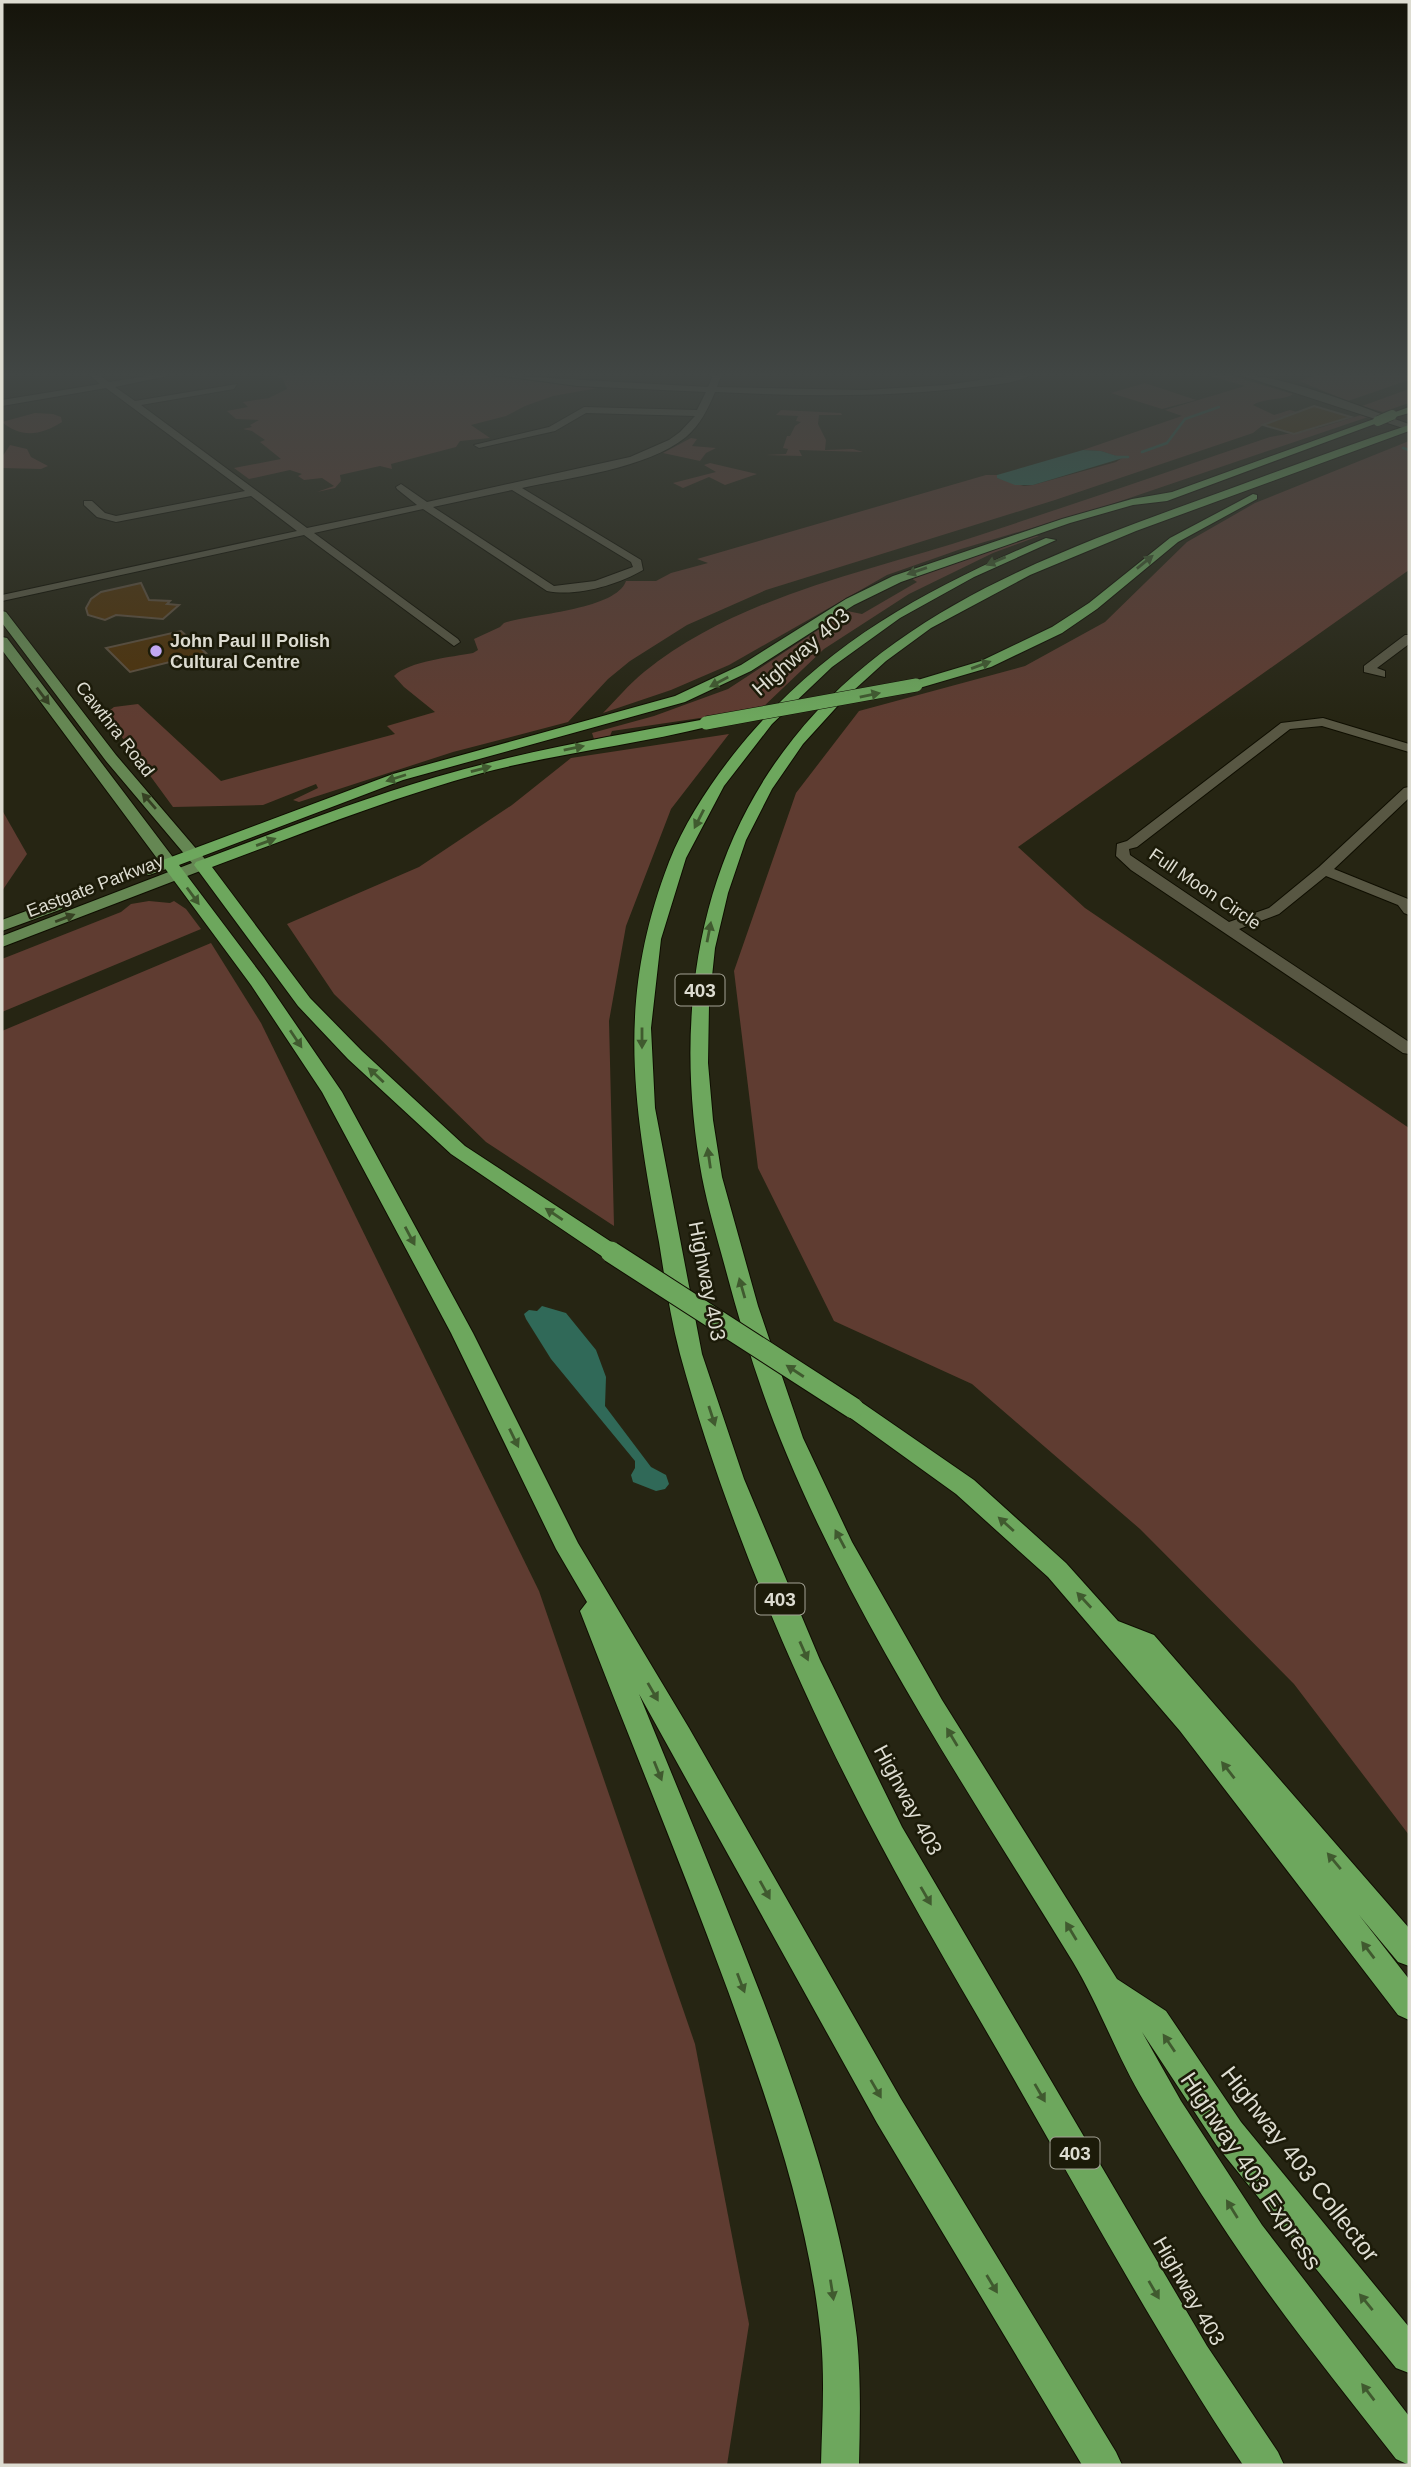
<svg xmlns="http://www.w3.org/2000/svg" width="1411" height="2467" viewBox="0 0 1411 2467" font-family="Arial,sans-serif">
<rect width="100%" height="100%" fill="#262513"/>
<g fill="#5f3c31">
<polygon points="275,375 479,375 598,388 553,396 525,406 506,416 471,425 490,438 460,441 456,447 391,464 392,469 380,466 340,475 341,481 335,488 317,492 334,486 322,478 304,480 298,476 302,474 290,470 249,479 234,468 281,459 260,442 265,440 252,431 243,429 252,427 250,425 259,420 236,419 227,411 248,407 243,402 269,398 287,389 283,379"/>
<path d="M1207,375H1229L1293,394C1284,401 1265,397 1253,405L1274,415L1290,410L1297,412L1263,425L1253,433L1055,500L766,590L687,625L630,661L608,679L568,722L453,752L299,802L293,800L318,788L316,784L263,805L173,807L105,714L114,707L138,704L221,781L395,734L387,726L435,712L404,687L394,676C409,661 452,657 473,653L478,650L474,639L500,627L504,623C530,614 616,610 626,581H656L671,573L708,563L697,559L986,475H997V478L1024,486L1033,485L1116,462L1122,458L1101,451L1083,450L1182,416L1165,410L1245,386Z"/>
<polygon points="1317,375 1409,375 1409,380 1348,401 1299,381"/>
<polygon points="1145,383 1196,400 1162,409 1111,393"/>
<polygon points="1409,389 1409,403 1383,412 1362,406"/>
<polygon points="781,410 841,413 842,415 819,415 818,424 826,440 825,450 853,449 863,452 799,450 802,456 765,455 786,454 788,449 783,448 787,436 790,436 795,426 801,422 796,421 798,416 776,415"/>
<path d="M35,413L53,414L61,417L62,422C40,436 21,438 2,422Z"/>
<path d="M1361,415L1368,417L1109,505L961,549L887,575L729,665L671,690L603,713C616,700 629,684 644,672C740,595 865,573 980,535C1077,503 1173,470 1270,437L1319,428Z"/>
<polygon points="691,438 697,439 692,446 716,448 706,453 700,461 663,453"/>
<polygon points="1409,441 1409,570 1018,847 1085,908 1409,1128 1409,1835 1294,1684 1140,1529 972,1384 834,1321 758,1168 734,971 796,793 859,711 1025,666 1105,622 1187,542 1255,503"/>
<polygon points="10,445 27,449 31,457 48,466 41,469 2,468 2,457"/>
<polygon points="710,463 757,474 725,485 709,477 683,488 673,483 716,472 704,465"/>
<polygon points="1034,535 1039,536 993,553 909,594 824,649 761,709 612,731 610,736 594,739 592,733 654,716 728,689 847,611 862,614 917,582 911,578"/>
<polygon points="729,734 671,809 626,926 609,1021 614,1226 486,1142 334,994 287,924 419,867 512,805 571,758"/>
<polygon points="2,810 27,854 2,891"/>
<polygon points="149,901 170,903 174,901 186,909 201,929 2,1012 2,959 121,912 131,904"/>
<polygon points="211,943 261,1023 539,1591 695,2044 749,2324 727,2465 2,2465 2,1031"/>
</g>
<g fill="#306958">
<polygon points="1083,450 1101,451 1123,458 1033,485 1015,485 997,478 997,475"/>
<polygon points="542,1306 566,1313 596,1350 606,1377 605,1406 651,1467 666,1475 669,1484 665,1489 656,1491 633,1482 631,1475 635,1468 635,1461 551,1359 526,1319 524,1314 529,1310 537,1311"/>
</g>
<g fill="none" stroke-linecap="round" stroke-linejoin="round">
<g stroke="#306958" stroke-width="2.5">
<polyline points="1403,448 1409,450"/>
<polyline points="1142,452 1167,443 1185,419 1219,407"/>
<polyline points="1116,457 1128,457"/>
</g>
</g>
<g fill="#4e330b" stroke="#5c4f3e" stroke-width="2">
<polygon points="1314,406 1351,417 1294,434 1263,425"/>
<polygon points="141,583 149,600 170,601 167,604 179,605 163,619 116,615 105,620 88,615 86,608 91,599 101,592"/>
<polygon points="181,631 206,653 130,672 106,648"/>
</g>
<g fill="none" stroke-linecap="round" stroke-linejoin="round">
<g stroke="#0f0e01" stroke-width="2">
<g id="minor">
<path d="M90,375H99L109,382L153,375H172L115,387L135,401L237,384L234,389L141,405L307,528L417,505L397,489L396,487L401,484L427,502L630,457L669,440L680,432L695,416L586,413L555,431L479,448L474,445L549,427L584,407L697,410L706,392L577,386L497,375L708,387L713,375H721L717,387L865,390L946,385L1013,375H1030C1016,384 990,385 973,387C887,398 801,396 715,392C708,409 700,425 686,437C646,469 571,477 522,488L641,560L643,570C617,585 577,597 547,591L423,509L314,533L458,639L460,642L454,646L304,535L2,601V595L297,531L251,496L116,522L97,517L84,505V501H92L105,513L116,516L245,491L106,388L2,406V400L100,384ZM512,490L631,562L633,567L595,581L554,586L433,507Z"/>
<path d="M1240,375C1286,375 1363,408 1409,424V430Z"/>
<polygon points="1405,635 1409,635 1409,644 1377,668 1385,671 1385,677 1364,672 1364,666"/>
<polygon points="1323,718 1409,744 1409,752 1322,726 1290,729 1137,847 1129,849 1130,855 1229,922 1269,908 1319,867 1404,788 1409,787 1409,798 1334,869 1408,899 1409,915 1404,913 1398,905 1326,876 1279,914 1239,929 1409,1042 1409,1054 1403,1053 1131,870 1116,856 1117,844 1127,841 1281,723"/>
</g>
</g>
<g stroke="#0f0e01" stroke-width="2">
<g id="major">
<polygon points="2,611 6,612 116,755 210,865 208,868 2,947 2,936 192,863 106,761 2,623"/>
<polygon points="2,637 7,638 175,860 177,863 175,866 149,875 143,873 141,870 159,861 2,650"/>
<polygon points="56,900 62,901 64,905 62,909 2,931 2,920"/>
</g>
</g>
<g stroke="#0f0e01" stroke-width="2">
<g id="highway">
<polygon points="1409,407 1409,413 1392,418 1387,415"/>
<path d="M1374,419L1383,421L1167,501L1133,505L1070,523L901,582L854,605L751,671L685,702L403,780L179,865L264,978L342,1092L473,1333L578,1543L689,1728L901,2099L1116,2452L1122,2465H1082L877,2123L639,1694C681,1797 724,1899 764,2003C805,2111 843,2222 857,2338C861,2380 860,2423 859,2465H821C822,2423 825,2381 821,2338C809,2218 769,2104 728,1991C681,1863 629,1738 580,1611L587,1602L556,1549L451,1333L322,1092L251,985L161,863L163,860L393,774L675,696L741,665L846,599L893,576L1062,519L1132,499L1172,492Z"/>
<path d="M1409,425V431L1136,531L1030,575L931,628L886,661L843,700L803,744L772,789L746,840L728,893L715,948L709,1005L708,1063L713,1120L722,1177L758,1306L803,1438L852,1542L942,1700L1117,1979L1166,2011L1241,2122L1409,2327V2373L1396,2368L1217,2146L1142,2032L1181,2101L1262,2225L1409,2416V2465L1396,2459C1350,2400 1303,2342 1259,2280C1219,2223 1181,2163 1145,2103C1117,2057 1100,2007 1073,1962C972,1797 862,1634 787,1455C761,1394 742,1331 725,1267C717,1237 708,1208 702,1177C674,1025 694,863 793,739C897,608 1058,551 1210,496C1276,472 1342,447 1409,425Z"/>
<polygon points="1253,494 1257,495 1257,499 1178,542 1097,609 1062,633 991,667 916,689 909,685 911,682 981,661 1052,627 1089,603 1170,538"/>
<path d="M1046,538L1056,540L974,577L900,618L832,667L772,724L724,786L686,858L661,939L651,1028L655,1108L702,1354L744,1479L820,1660L902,1827L1207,2346L1278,2452L1284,2465H1243C1159,2339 1087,2206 1011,2074C968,1999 923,1924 882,1847C801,1696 725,1519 680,1354C670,1317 665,1279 659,1242C633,1102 616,1000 669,862C684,824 708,787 733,755C819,646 921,591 1046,538Z"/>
<path d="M706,719L711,720V726C635,745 558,753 482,773C390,798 301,834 212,867L310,998L362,1051L465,1146L619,1247L622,1252L619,1257L611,1259L603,1257L451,1154L348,1059L298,1006L194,865L196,862C276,832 355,801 436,777C525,751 616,735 706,719Z"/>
<polygon points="853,1399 861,1402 974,1480 1066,1563 1118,1621 1154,1635 1409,1928 1409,1966 1398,1962 1359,1915 1409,1979 1409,2020 1398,2015 1180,1731 1048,1577 956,1494 845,1414 841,1408 845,1402"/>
</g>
</g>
<use href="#minor" fill="#585743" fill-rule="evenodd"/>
<use href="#major" fill="#658753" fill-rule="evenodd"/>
<use href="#highway" fill="#6da75d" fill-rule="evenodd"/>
<g stroke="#0f0e01" stroke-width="11" stroke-linecap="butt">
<polyline id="highway-bridge-far2" points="1378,421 1392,415"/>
</g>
<g stroke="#0f0e01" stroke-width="14" stroke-linecap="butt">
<polyline id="highway-bridge-far1" points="706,723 916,685"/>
</g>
<g stroke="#0f0e01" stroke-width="23" stroke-linecap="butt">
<polyline id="highway-bridge" points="611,1252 853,1408"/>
</g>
<use href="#highway-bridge-far2" stroke="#6da75d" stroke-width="10"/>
<use href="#highway-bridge-far1" stroke="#6da75d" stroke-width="13"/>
<use href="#highway-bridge" stroke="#6da75d" stroke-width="21"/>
</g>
<defs><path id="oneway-solid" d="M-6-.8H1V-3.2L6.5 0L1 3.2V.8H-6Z" transform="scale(1.75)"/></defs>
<g fill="#405a2f">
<use href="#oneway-solid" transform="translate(996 561) rotate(157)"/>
<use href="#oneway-solid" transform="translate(1145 562) rotate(-39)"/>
<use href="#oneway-solid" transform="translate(917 571) rotate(161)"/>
<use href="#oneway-solid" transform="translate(981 665) rotate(-20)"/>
<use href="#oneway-solid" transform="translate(719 682) rotate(152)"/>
<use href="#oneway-solid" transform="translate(870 695) rotate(-12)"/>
<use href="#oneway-solid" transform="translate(574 748) rotate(-11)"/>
<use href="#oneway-solid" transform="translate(481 769) rotate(-15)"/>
<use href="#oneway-solid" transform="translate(396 778) rotate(162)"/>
<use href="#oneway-solid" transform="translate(699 819) rotate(117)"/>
<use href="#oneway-solid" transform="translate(266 842) rotate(-20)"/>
<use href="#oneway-solid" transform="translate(193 896) rotate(54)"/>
<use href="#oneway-solid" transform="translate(709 932) rotate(-79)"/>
<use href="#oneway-solid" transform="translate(642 1038) rotate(90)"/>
<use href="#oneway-solid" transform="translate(296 1039) rotate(56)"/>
<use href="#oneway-solid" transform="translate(376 1075) rotate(-137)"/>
<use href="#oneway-solid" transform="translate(709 1158) rotate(-98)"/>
<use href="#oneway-solid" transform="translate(554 1214) rotate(-146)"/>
<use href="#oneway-solid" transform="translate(410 1236) rotate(62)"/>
<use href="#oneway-solid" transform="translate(742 1288) rotate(-106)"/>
<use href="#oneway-solid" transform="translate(795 1371) rotate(-147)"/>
<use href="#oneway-solid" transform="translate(712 1416) rotate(72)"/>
<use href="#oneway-solid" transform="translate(514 1438) rotate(64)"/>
<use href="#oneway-solid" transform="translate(1006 1524) rotate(-138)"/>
<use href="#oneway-solid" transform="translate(840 1539) rotate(-118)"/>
<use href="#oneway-solid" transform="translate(1084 1600) rotate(-133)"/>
<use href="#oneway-solid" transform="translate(804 1651) rotate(66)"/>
<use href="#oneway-solid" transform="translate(653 1692) rotate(60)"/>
<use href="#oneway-solid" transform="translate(952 1737) rotate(-121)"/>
<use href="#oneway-solid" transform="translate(1228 1770) rotate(-128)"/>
<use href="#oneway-solid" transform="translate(658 1771) rotate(68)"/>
<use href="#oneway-solid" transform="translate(1334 1861) rotate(-130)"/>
<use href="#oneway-solid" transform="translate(765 1890) rotate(61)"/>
<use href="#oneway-solid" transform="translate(926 1896) rotate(60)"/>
<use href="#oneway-solid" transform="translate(1071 1931) rotate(-121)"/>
<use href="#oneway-solid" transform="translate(1368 1950) rotate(-127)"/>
<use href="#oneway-solid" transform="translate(741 1983) rotate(69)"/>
<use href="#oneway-solid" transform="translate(1169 2043) rotate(-124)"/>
<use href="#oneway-solid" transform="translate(876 2089) rotate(60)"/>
<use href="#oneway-solid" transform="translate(1040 2093) rotate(60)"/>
<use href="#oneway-solid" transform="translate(1232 2209) rotate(-122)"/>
<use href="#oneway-solid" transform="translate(992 2284) rotate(59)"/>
<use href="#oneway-solid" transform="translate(832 2290) rotate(81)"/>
<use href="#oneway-solid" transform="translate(1154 2290) rotate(60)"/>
<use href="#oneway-solid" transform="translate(1366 2302) rotate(-129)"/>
<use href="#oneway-solid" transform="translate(1368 2392) rotate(-127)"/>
</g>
<g fill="#364123">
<use href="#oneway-solid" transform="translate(43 696) rotate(53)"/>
<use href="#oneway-solid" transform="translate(149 801) rotate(-131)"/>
<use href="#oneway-solid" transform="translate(65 918) rotate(-21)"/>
</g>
<linearGradient id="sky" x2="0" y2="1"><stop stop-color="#15140a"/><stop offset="0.52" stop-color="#414644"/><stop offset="1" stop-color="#414644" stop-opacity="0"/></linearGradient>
<rect width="1411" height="720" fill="url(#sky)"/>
<circle fill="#c1a8f3" stroke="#1c1b09" stroke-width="2.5" cx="156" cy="651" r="7"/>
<g text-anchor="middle" stroke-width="5" stroke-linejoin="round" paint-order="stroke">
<g font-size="18" font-weight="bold" fill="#dddcd1" stroke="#1c1b09" text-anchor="start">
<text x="170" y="647">John Paul II Polish<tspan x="170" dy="21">Cultural Centre</tspan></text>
</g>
<g font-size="18" fill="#dddcd1" stroke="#1c1b09">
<text transform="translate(115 729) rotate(52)" y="6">Cawthra Road</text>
<text transform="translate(95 886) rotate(-21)" y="6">Eastgate Parkway</text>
<text transform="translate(1205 889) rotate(34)" y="6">Full Moon Circle</text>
</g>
<g fill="#1c1b09" stroke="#a3a295" stroke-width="2">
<rect x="675.5" y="974.5" width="49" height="31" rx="5"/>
<rect x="755.5" y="1583.5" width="49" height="31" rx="5"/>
<rect x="1050.5" y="2137.5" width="49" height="31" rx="5"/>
</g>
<g font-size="19" font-weight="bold" fill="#dddcd1">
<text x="700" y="997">403</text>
<text x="780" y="1606">403</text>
<text x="1075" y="2160">403</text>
</g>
<g font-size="21" fill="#dddcd1" stroke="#1c1b09">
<text transform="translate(801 652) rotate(-41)" y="7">Highway 403</text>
<text transform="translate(707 1281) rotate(79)" y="7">Highway 403</text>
<text transform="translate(908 1800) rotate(62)" y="7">Highway 403</text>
<text transform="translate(1189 2291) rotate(60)" y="7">Highway 403</text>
</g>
<g font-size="24" fill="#dddcd1" stroke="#1c1b09">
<text transform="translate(1300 2164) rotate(52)" y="8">Highway 403 Collector</text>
<text transform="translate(1251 2171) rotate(56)" y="8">Highway 403 Express</text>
</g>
</g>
<rect width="1411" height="2467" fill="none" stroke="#dddcd1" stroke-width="7"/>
</svg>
